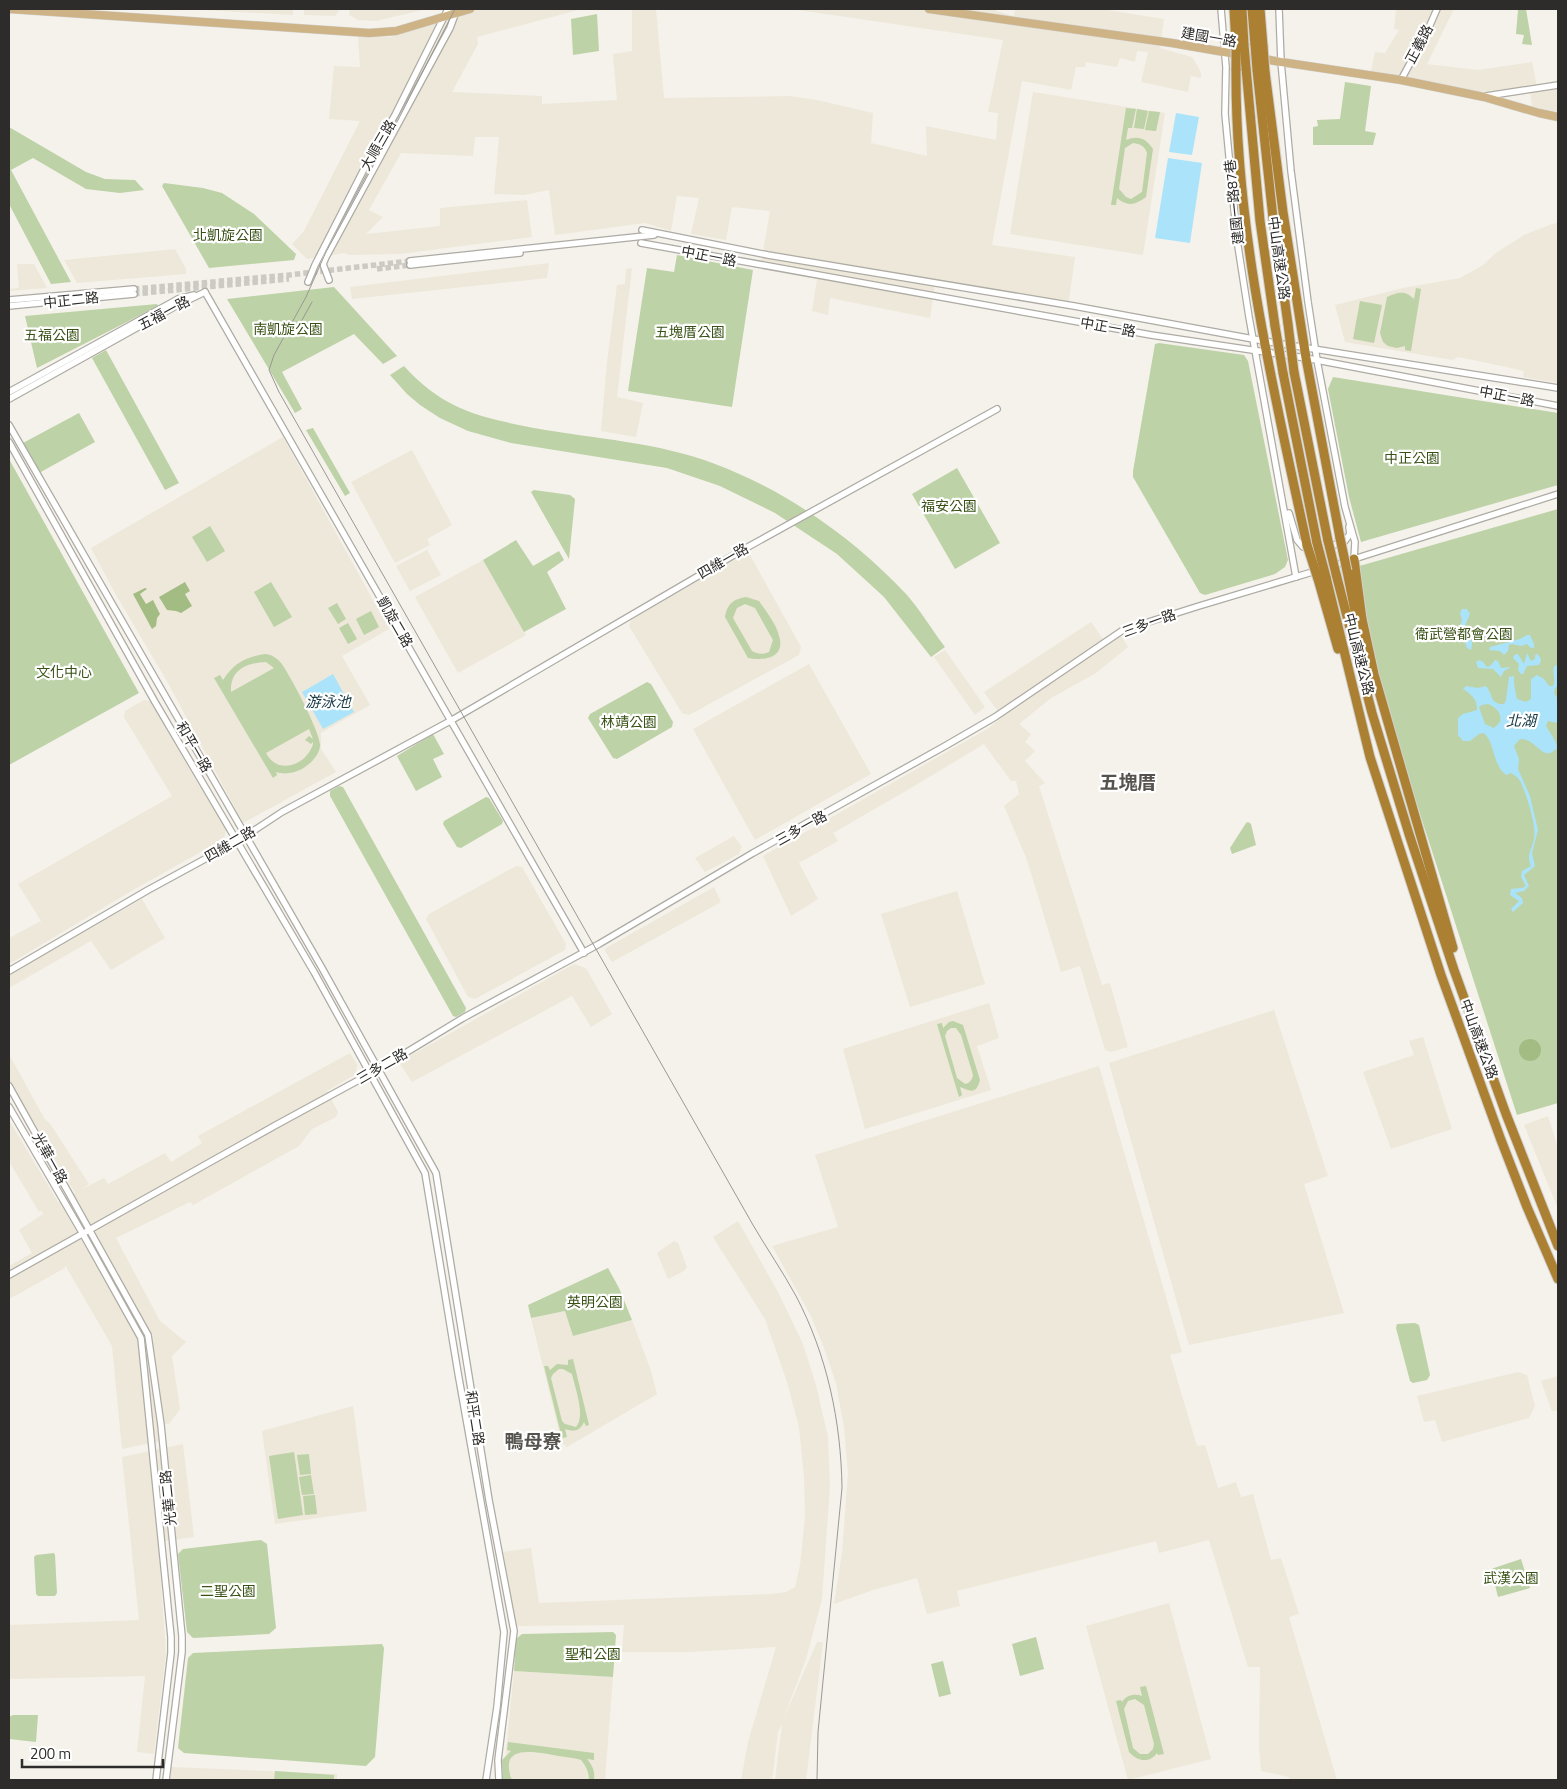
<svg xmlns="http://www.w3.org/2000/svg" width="1567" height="1789" viewBox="0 0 1567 1789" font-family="'Titillium Web','Noto Sans TC',sans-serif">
<rect width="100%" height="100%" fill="#f5f2eb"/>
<g fill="#ede8d9">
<polygon points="184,9 293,9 293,15"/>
<polygon points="304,9 340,9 335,16 304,15"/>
<polygon points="350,9 427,9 376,21 358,20 349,15"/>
<polygon points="463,9 582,9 477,37 478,44 452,92 542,96 542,104 617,100 613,54 632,51 632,9 656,9 664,98 789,96 817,100 873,113 871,143 927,156 926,126 996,140 998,113 988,112 1003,40 791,9 996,9 996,11 1014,16 1015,9 1101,9 1164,19 1160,48 1192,57 1201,72 1201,78 1191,76 1188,92 1141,82 1148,52 1137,51 1135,62 1120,58 1117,67 1086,62 1085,67 1076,67 1071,90 1022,81 992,245 1075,257 1068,307 935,285 930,318 830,298 828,315 812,311 817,279 760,269 770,211 732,207 726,240 691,234 699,198 677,196 671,231 645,223 555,235 549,190 524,195 494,194 499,137 475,137 473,156 401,153 369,210 383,217 366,234 440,226 440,208 527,200 532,237 400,254 349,255 345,253 307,259 292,244 304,231 360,121 329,119 334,66 360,67 358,36 389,37 462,16"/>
<polygon points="1396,9 1454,9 1427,64 1478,70 1532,62 1538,91 1558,88 1558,112 1532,107 1530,86 1479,92 1371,71 1375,52 1385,53 1399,30 1394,29"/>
<polygon points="1033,92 1165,113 1143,255 1010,234"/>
<polygon points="1558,223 1558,383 1523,377 1524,371 1483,362 1458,357 1453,360 1345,342 1335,305 1403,288 1460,278 1483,265 1496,253 1524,235 1552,224"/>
<polygon points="175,249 186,269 186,274 77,283 64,260"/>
<polygon points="549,263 547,278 352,299 350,287"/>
<polygon points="17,264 34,264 47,288 9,291 9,289 19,288"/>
<polygon points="632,268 617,397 643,403 636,437 601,431 607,362 617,285 625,284 626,269"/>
<polygon points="283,437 389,629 342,656 370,705 321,733 321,749 336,772 243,823 168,683 116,595 91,548"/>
<polygon points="412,450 452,525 427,539 430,545 395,563 351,482"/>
<polygon points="427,550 441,575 410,591 396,566"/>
<polygon points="745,554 750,555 801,647 799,655 689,715 682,713 629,626 631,620"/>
<polygon points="483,560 526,635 458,673 415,597"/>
<polygon points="1091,622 1103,639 1117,630 1128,647 1096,673 1051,698 1019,724 1031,734 1025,742 1035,751 1025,761 1045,783 1039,786 1102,985 1110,983 1128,1047 1111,1052 1105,1050 1080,966 1061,972 1027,860 1004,806 1019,794 1016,781 1011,781 984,744 911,788 833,833 838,841 799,863 818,899 791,916 763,856 989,728 1002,717 984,692"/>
<polygon points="945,650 985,707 975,715 934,657"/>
<polygon points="809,664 871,774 755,840 693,729"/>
<polygon points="144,700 150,701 198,784 226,829 224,839 133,890 9,964 9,938 41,921 18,884 172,796 124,717 125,711"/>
<polygon points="734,836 742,847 739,854 705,872 695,858"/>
<polygon points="516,866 522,867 566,944 565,950 475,999 468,997 426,919 429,914"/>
<polygon points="714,887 721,902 612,962 605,951 606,948"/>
<polygon points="957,891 985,984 910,1007 881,914"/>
<polygon points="142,899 165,938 111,970 91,941 9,988 9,974"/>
<polygon points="574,964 586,968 612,1014 591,1027 572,996 412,1082 399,1062"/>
<polygon points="989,1003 999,1038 977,1046 991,1090 865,1129 843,1049"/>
<polygon points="1274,1010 1328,1176 1304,1184 1344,1313 1189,1345 1109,1063"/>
<polygon points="1423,1037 1452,1129 1391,1149 1363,1072 1414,1055 1409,1041"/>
<polygon points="350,1053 357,1064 356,1074 327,1091 338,1112 336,1117 312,1129 299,1146 193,1205 190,1202 116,1238 160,1321 186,1342 172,1356 180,1409 169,1424 164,1424 165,1440 122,1449 112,1346 65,1265 65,1268 9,1299 9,1266 32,1253 19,1230 43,1214 42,1211 39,1212 9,1161 9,1120 58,1202 75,1193 9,1079 9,1054 44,1118 51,1125 89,1184 82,1189 104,1178 108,1184 165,1153 171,1162 202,1143 198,1136"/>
<polygon points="1099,1066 1182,1352 1170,1355 1197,1446 1205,1445 1218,1488 1236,1482 1241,1497 1253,1494 1271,1560 1281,1558 1299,1614 1289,1617 1337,1780 1290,1780 1289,1777 1261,1771 1259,1748 1260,1667 1248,1667 1209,1540 1159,1553 1156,1541 957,1591 960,1606 927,1614 917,1578 873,1590 834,1604 842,1553 848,1473 844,1428 836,1383 824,1348 811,1316 772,1246 838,1227 815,1155"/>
<polygon points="1548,1116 1558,1148 1558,1209 1524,1125"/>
<polygon points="738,1221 778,1292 803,1344 816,1385 828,1437 830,1487 822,1599 806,1659 783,1720 817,1642 822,1642 823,1643 806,1780 775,1780 782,1724 778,1732 772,1780 741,1780 748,1742 776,1647 690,1652 622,1652 624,1625 515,1626 503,1552 531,1548 539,1603 771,1594 786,1592 795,1587 800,1565 805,1516 804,1477 799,1427 787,1382 765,1319 713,1237"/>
<polygon points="674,1241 678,1243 687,1267 684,1271 668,1279 657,1253"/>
<polygon points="566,1311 573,1336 632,1320 651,1371 657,1394 567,1447 562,1443 531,1318"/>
<polygon points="1518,1372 1527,1375 1535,1406 1529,1418 1442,1442 1435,1420 1424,1422 1417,1396"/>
<polygon points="1558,1376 1558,1410 1552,1411 1541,1381"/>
<polygon points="353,1406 367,1511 275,1524 262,1431"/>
<polygon points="183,1444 194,1537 158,1542 166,1653 154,1754 137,1752 145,1676 9,1679 9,1625 139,1620 122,1457"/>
<polygon points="1169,1603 1211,1759 1128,1780 1086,1626"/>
<polygon points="514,1671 613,1677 605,1780 503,1780"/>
<polygon points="171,1767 337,1774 337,1780 170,1780"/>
</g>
<g fill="#bdd2a6" fill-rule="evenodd">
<polygon points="1514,9 1526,9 1532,45 1522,44 1524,35 1516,34 1518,10"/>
<polygon points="597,14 599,51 573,55 571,19"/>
<polygon points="1345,82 1371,86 1365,131 1376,133 1373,145 1313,145 1313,127 1318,126 1317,120 1340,119"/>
<path d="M1126,108L1136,109L1132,128H1128L1126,140C1138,135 1146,138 1153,149L1146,197C1135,205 1128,207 1117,198L1116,205H1111ZM1133,143C1140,144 1145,146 1147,153L1142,192L1131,199L1126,197L1119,189L1125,148Z"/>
<polygon points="1137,109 1148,111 1144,129 1134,128"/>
<polygon points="1149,111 1160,112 1156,131 1145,130"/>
<polygon points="9,127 86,172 105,179 135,180 144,190 120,193 86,189 33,158 11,170 71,282 51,284 9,204"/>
<polygon points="164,183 203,188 222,193 254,214 296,254 294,260 209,268 162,186"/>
<polygon points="677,255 753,270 732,407 628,391 647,268 674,272"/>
<polygon points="334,287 397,356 383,364 354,334 282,372 302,409 295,413 227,299"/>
<path d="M1416,288L1421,289L1411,351L1405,350V346L1397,348L1388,346L1383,342L1380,333L1387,297C1398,292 1405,290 1414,299Z"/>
<polygon points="1360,301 1382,305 1374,343 1353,339"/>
<polygon points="157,304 158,306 37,368 25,316"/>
<polygon points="1159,343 1244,355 1248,361 1288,560 1285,567 1275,574 1205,595 1200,593 1133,477 1133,471 1155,344"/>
<polygon points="106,350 179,483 165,490 92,358"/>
<path d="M404,366C419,383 438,398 458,407C482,418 509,423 534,428C595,439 658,442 715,464C787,491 855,539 907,595C921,611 932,630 945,647L931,657L884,597L837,554L775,513L720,486L667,468L511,443L468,431L440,418L420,405L407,394L390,375Z"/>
<polygon points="1333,377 1558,413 1558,485 1361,542 1349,497 1328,389"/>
<polygon points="79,413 95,442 39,473 23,443"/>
<polygon points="313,428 350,493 345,496 306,430"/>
<polygon points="9,459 139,693 9,765"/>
<polygon points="957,468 1000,543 955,569 912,494"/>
<polygon points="534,490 570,495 575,499 569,559 531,492"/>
<polygon points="1558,509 1558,1103 1517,1115 1393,730 1375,665 1356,567"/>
<polygon points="210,526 225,551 207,562 192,537"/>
<polygon points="516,540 533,566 559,551 564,560 547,572 566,609 524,632 483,560"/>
<polygon points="271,582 292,617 274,627 254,592"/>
<path d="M746,597L759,601C765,610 777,625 779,636C786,658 764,661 748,658L725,617C727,604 733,599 746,597ZM745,604L755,608L773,640L769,652C762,655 758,654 752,651L733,618L737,608Z"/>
<polygon points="337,603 346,619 338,624 328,608"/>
<polygon points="371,611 379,627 364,635 356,619"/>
<polygon points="348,623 357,639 348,644 339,628"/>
<path d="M265,654C271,654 277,658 281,663C289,673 322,735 320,746C319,756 310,764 302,769C294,773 285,775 276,772L277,775L273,778L214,678L220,675L223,680C234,663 246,657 265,654ZM266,662L274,668L231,692C230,670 246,663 266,662ZM309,729L313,739L309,736L305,740L311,744L313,742V744C307,765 278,776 266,753Z"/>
<polygon points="647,682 651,684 673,722 672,727 617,759 613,758 588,718 590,714"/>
<polygon points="433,734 444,754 433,759 442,777 416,791 397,756"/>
<polygon points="339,786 343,787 466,1008 465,1012 456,1017 453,1016 330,796 330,791"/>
<polygon points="486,797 489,798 503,821 502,824 461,848 457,847 443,824 444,821"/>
<polygon points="1248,822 1251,824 1256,845 1232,854 1230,848 1246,823"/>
<path d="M953,1021L963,1025L980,1080C976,1095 970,1091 960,1087L962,1095L959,1097L937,1024L942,1023L943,1028L949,1022ZM951,1028H956L961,1035L973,1075C972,1080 970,1083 965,1084L957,1078L945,1036L947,1031Z"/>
<polygon points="608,1268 619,1288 632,1320 573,1336 565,1311 531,1318 528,1305"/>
<polygon points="1415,1323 1419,1325 1430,1375 1427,1380 1413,1383 1410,1381 1396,1328 1397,1324"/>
<path d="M573,1359L589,1425L586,1426L584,1422C580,1431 574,1432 565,1429L567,1437L562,1438L544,1366H548L550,1370L557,1364L568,1365V1360ZM559,1369H563L572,1374C575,1388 586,1416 576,1427L565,1424L562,1421L551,1378L553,1374Z"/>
<polygon points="294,1452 303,1515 278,1519 269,1456"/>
<polygon points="309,1454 311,1474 300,1475 297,1455"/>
<polygon points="311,1475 314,1494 302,1495 299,1477"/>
<polygon points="315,1495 317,1514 305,1515 303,1496"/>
<polygon points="261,1540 267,1544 276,1628 269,1634 193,1638 187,1632 178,1554 183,1549"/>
<polygon points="54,1553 55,1555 57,1593 55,1596 38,1596 36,1594 34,1557 36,1555"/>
<polygon points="1521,1559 1530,1588 1498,1597 1491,1569"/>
<polygon points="613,1632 616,1635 613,1677 514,1671 516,1639 522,1634"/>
<polygon points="1036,1637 1044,1669 1020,1676 1012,1644"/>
<polygon points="382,1644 384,1648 375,1757 366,1766 184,1753 178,1748 188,1658 193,1653"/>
<polygon points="943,1661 951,1694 939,1697 931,1664"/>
<path d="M1146,1686L1164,1754L1158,1755L1157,1753C1149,1764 1137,1761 1129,1752L1116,1701L1121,1700L1122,1702C1126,1695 1135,1693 1142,1696L1140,1687ZM1135,1699L1144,1705L1154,1744L1153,1749L1148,1754H1140L1133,1748L1124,1709L1128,1701Z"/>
<polygon points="13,1715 38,1715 36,1742 9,1739 9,1717"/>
<path d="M508,1742L594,1753V1760L587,1759C593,1766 595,1772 594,1780H589C589,1772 586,1766 581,1760C572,1757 563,1757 553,1755C539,1753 506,1745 509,1769C510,1774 510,1776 512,1780H503L502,1760L511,1751L507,1750Z"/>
<polygon points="275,1771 334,1775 334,1780 274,1780"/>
</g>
<g fill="#a2bc84">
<polygon points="185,582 190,591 185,594 192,606 181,613 176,611 167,610 159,597"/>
<polygon points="145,588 147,589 140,594 146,604 153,600 160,614 157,618 156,626 152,629 133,594"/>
<circle cx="1530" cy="1050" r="11"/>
</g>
<g fill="#abe4fa" fill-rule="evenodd">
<polygon points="1176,113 1199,117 1192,155 1169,152"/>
<polygon points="1168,158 1202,163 1190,243 1155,238"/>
<path d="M1462,609H1467L1470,614L1464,628C1470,634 1474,640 1471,650L1467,648L1464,639L1458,637L1455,633C1460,623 1464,626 1460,613Z"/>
<polygon points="1527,635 1530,635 1534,644 1534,648 1531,648 1527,644 1521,646 1512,644 1509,645 1508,651 1504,655 1500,651 1489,650 1490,647 1520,639"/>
<polygon points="1527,653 1531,661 1535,659 1535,655 1537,654 1540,657 1541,661 1539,665 1527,666 1523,674 1521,674 1518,670 1519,664 1513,658 1514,655 1518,654 1524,664"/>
<polygon points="1479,660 1483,662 1487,667 1490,666 1495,660 1498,661 1501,668 1511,667 1504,671 1501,677 1493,669 1478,668 1476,662"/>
<path d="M1558,665V686L1555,688L1554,693L1558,699V723L1548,721L1546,726C1550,734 1556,739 1557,748C1542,764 1537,738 1520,739L1514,746L1519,759L1518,769L1530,796L1538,830L1532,853L1535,866L1524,875L1529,886L1524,891L1515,893L1522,898L1523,903L1513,912L1511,909L1519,901L1510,895L1511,889L1522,888L1526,886L1521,877L1522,871L1531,866C1526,854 1532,850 1534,839C1537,827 1526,792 1520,781C1518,777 1514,775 1511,773L1506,775C1492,764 1496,745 1484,733L1479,734L1470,741H1463L1458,735V718L1463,714L1477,710C1478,700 1471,694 1463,689L1466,686L1478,688L1486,686C1493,694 1490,705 1504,704L1506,700L1509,677L1514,676V684L1517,699L1526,702L1531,699V679L1537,675L1544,679L1549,686H1553C1556,680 1552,673 1554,666ZM1488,704C1496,707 1502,713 1500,722L1494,728L1485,724L1479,707L1482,705Z"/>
<polygon points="333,674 354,712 323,729 302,692"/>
</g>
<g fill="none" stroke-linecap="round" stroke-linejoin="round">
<g stroke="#cdcac4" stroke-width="5.5" stroke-dasharray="5.5 3" stroke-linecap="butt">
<polyline points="377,269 410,265"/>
<polyline points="134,289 289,275 410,261"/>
<polyline points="134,294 289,279"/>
</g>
<g stroke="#adaba4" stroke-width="8">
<g id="tertiary">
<polyline points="1221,9 1226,67 1225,114 1237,240 1249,317 1296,577"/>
<polyline points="1279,9 1281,62 1291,171 1308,302 1317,360 1345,507 1355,542 1354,559"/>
<polyline points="1401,80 1427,32 1437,9"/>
<polyline points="1486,96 1558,85"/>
<polyline points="642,230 768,255 1074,306 1264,341 1558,388"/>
<polyline points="641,243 1151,335 1306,358 1558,406"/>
<polyline points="410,261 654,235"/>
<polyline points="410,265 520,253"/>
<polyline points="329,280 323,264 326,257 450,28 457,9"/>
<polyline points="308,282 315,265 363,171 395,115 448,9"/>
<polyline points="205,292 584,953"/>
<polyline points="9,300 134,289"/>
<polyline points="9,306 134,294"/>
<polyline points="9,392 178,299 194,295"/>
<polyline points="9,399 174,307 205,292"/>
<polyline points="9,425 322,968 436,1173 489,1500 514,1631 498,1760 499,1780"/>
<polyline points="9,442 155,702 314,972 425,1173 458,1373 504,1632 497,1707 486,1780"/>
<polyline points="1289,513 1297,540 1303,547 1314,550 1323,548 1344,542 1350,534 1349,527"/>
<polyline points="1332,566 1558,494"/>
<polyline points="9,971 148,890 238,841 282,812 452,720 746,548 997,409"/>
<polyline points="9,1086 148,1335 161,1425 182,1636 182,1652 166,1780"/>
<polyline points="9,1107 83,1234 141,1338 171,1637 171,1653 156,1780"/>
<polyline points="9,1275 276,1125 379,1069 463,1018 599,944 753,853 945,746 995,717 1123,630 1199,606 1319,570"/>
</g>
</g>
<g stroke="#d1d1d0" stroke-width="9">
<g id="primary">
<polyline points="9,9 369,33 396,31 470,9"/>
<polyline points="929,9 1172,43 1281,62 1401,80 1484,97 1539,113 1558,117"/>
</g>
</g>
<g stroke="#d1d1d0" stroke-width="11">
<g id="motorway">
<polyline points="1234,9 1236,45"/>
<polyline points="1242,9 1244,45"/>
<polyline points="1252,9 1255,45"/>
<polyline points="1260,9 1263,46"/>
<polyline points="1246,68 1260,221 1275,326"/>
<path d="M1236,69C1235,230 1273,388 1307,545"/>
<polyline points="1257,70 1273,218 1288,324"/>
<polyline points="1265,72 1283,212 1306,358 1340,538"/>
<polyline points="1294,372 1328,541"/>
<polyline points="1283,373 1317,543"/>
<polyline points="1354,559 1362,619 1374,674 1453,948"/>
<polyline points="1347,571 1364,657"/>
<polyline points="1336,574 1372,713 1409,834 1454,970 1506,1114 1558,1246"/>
<polyline points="1326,577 1370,757 1441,975 1501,1140 1527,1207 1558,1279"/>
<polyline points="1318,579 1338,649"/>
</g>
</g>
<use href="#tertiary" stroke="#fff" stroke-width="5.5"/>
<use href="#primary" stroke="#cdb385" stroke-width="8"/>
<use href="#motorway" stroke="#ac8033" stroke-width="9"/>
<g stroke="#9a9894" stroke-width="1">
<path d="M455,9L398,120L326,252L306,297L274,355L269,370L279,392L753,1225C767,1249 783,1272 796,1296C827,1355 841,1421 842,1488L818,1732L817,1780"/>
<polyline points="287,337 297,329 312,302"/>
</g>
<g stroke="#d1d1d0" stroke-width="11" stroke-linecap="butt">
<g id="motorway-bridge">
<polyline points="1236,45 1236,69"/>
<polyline points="1244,45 1246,68"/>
<polyline points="1255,45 1257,70"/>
<polyline points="1263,46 1265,72"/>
<polyline points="1288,324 1294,372"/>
<polyline points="1275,326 1283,373"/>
<polyline points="1340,538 1347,571"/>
<polyline points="1328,541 1336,574"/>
<polyline points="1317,543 1326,577"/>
<polyline points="1307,545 1318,579"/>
</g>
</g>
<use href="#motorway-bridge" stroke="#ac8033" stroke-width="9"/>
</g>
<g text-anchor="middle" stroke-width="4.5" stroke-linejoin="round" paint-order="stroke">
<g font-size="14" fill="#2d2c2a" stroke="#fff">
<text transform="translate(1209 37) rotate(10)" y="5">建國一路</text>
<text transform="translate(1419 44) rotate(-62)" y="5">正義路</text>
<text transform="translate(378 145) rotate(-60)" y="5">大順三路</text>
<text transform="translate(1234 202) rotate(-96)" y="5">建國一路87巷</text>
<text transform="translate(709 256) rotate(11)" y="5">中正一路</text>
<text transform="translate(1279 258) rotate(82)" y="5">中山高速公路</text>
<text transform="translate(71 300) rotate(-6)" y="5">中正二路</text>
<text transform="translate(164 313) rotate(-28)" y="5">五福一路</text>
<text transform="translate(1108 327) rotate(10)" y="5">中正一路</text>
<text transform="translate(1507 396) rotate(11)" y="5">中正一路</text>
<text transform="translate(723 561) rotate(-30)" y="5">四維一路</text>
<text transform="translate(395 622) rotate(60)" y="5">凱旋二路</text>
<text transform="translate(1149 623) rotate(-20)" y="5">三多一路</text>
<text transform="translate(1359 654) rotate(76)" y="5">中山高速公路</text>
<text transform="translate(194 747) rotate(60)" y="5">和平一路</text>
<text transform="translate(801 828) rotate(-29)" y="5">三多一路</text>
<text transform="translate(230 844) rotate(-30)" y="5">四維二路</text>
<text transform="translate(1479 1039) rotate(70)" y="5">中山高速公路</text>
<text transform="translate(382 1066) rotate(-30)" y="5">三多二路</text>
<text transform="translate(50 1158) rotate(61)" y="5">光華一路</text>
<text transform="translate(475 1418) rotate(81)" y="5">和平二路</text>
<text transform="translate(168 1498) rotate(-96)" y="5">光華二路</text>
</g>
<g font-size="14" fill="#395115" stroke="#fff">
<text x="228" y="240">北凱旋公園</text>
<text x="288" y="334">南凱旋公園</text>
<text x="690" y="337">五塊厝公園</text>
<text x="52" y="340">五福公園</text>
<text x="1412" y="463">中正公園</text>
<text x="949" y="511">福安公園</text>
<text x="1464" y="639">衛武營都會公園</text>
<text x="64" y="677">文化中心</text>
<text x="629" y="727">林靖公園</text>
<text x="595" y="1307">英明公園</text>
<text x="1511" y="1583">武漢公園</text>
<text x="228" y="1596">二聖公園</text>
<text x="593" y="1659">聖和公園</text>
</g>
<g font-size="15" font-style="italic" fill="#163945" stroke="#fff">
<text x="328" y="707">游泳池</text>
<text x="1521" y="726">北湖</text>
</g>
<g font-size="19" font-weight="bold" fill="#56534e" stroke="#fff">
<text x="1128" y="789">五塊厝</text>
<text x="533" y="1448">鴨母寮</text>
</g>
</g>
<rect width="1567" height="1789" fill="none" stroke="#2d2c2a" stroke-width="20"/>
<path d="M22 1759v8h141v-8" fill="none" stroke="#2d2c2a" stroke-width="2.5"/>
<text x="30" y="1759" font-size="15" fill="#2d2c2a" stroke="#ffffff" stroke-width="4" paint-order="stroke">200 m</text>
</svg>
